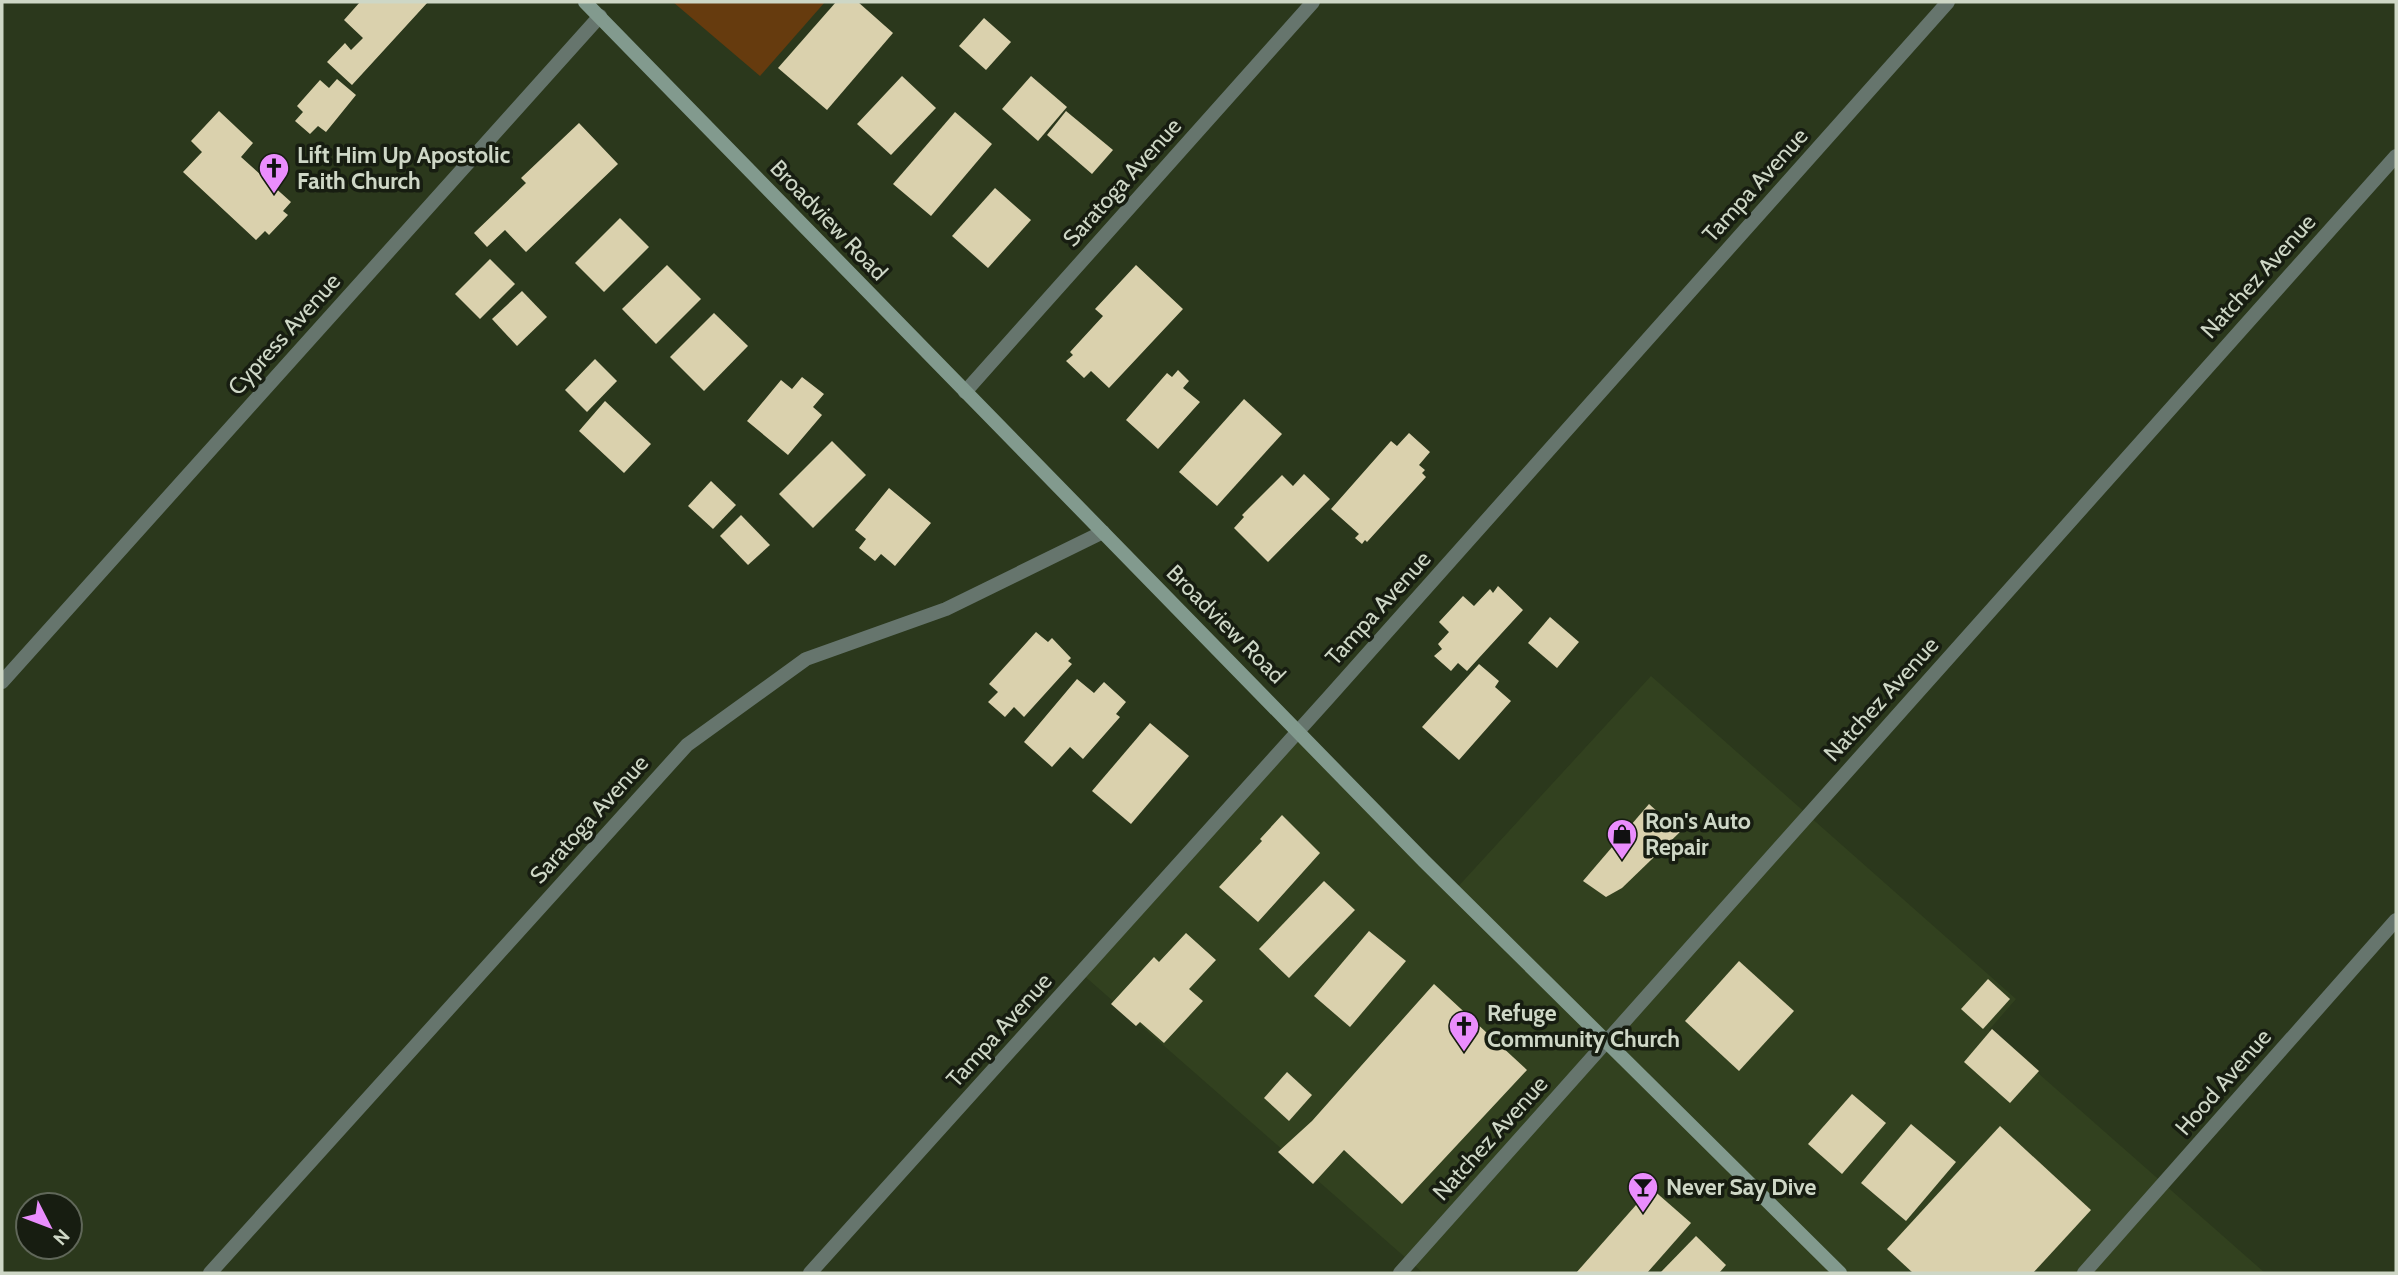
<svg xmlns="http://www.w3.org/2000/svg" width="2398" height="1275" viewBox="0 0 2398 1275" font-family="Cabin,sans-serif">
<rect width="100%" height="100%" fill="#2b381c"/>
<polygon fill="#32411f" points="1651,676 2016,999 1989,1030 2265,1273 1423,1273 1081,973 1299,731 1454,891"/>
<polygon fill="#663b0e" points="673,2 825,2 760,76"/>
<g fill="#dad1ad">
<polygon points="360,2 428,2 352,85 327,62 345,43 351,50 363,38 344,20"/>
<polygon points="836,2 858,2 893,33 827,110 778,68"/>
<polygon points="984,18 1011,42 986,70 959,46"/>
<polygon points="902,76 936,108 891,155 857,124"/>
<polygon points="1031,76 1067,107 1038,141 1002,109"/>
<polygon points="337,79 356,95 326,132 318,126 310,134 295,121 303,112 297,106 320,80 329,88"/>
<polygon points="219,111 253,143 241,157 291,202 283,211 288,215 269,235 265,231 256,240 183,172 202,152 191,141"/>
<polygon points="1066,111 1113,150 1092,174 1047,135"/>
<polygon points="955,112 992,144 931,216 893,184"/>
<polygon points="579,123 618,164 526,252 505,230 487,247 474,233 526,183 521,178"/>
<polygon points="995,188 1031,220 988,268 952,236"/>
<polygon points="620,218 649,247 604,292 575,263"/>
<polygon points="490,259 515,284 480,319 455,294"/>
<polygon points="667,265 701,299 656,344 622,309"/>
<polygon points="1136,265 1183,309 1109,388 1091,371 1084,378 1066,361 1073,355 1070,352 1103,316 1095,309"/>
<polygon points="522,291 547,317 517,346 492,319"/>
<polygon points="714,313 748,346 704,391 670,357"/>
<polygon points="595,359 617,381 587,412 565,390"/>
<polygon points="1178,370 1189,381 1183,388 1200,402 1158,449 1126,420 1167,373 1172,377"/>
<polygon points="802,377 824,394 813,407 822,415 788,455 747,421 781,380 792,389"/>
<polygon points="1244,399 1282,434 1217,506 1179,472"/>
<polygon points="605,401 651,444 624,473 579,431"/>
<polygon points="1409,433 1430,452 1419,465 1425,470 1422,473 1426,477 1367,542 1365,540 1362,544 1355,538 1359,534 1331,509 1391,441 1397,446"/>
<polygon points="832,441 866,475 813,528 779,494"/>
<polygon points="1304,474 1330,499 1268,562 1234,528 1244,517 1242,515 1282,475 1293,486"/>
<polygon points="711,481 736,505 713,529 688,506"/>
<polygon points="889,488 931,523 895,566 881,554 875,561 859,548 866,539 855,530"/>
<polygon points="741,515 770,545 748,565 720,536"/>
<polygon points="1498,586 1523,610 1467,671 1458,663 1451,671 1434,656 1442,649 1438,644 1449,632 1439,622 1463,596 1474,606 1490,589 1493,593"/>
<polygon points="1550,617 1579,642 1557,668 1528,643"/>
<polygon points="1036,632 1048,642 1052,638 1071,658 1068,661 1072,664 1024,717 1014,707 1005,717 988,702 998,692 989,684"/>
<polygon points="1479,664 1499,681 1495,687 1511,701 1459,760 1422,727"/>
<polygon points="1077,679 1094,693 1104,682 1126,702 1116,714 1120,717 1083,759 1070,747 1052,767 1024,742"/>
<polygon points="1150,723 1189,756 1131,824 1092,791"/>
<polygon points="1649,804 1680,832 1622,888 1606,897 1583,881"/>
<polygon points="1282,815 1320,853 1258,922 1219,887 1262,841 1260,839"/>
<polygon points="1324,881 1355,910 1289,978 1259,949"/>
<polygon points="1369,931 1406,961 1350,1027 1314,996"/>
<polygon points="1186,933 1216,960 1189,989 1203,1001 1164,1043 1140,1022 1136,1026 1111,1004 1154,957 1159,962"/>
<polygon points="1739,961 1794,1011 1739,1071 1685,1021"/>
<polygon points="1988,979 2010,999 1983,1029 1961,1009"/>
<polygon points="1434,984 1527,1070 1402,1204 1344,1150 1313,1184 1278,1152 1312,1121"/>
<polygon points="1992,1029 2039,1071 2010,1103 1964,1062"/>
<polygon points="1287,1072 1312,1095 1289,1121 1264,1098"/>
<polygon points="1852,1094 1886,1123 1842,1174 1808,1144"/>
<polygon points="1911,1124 1956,1162 1906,1221 1861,1183"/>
<polygon points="2000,1126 2091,1210 2033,1273 1913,1273 1887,1249"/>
<polygon points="1651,1188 1691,1223 1647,1273 1576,1273"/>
<polygon points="1696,1236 1726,1265 1719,1273 1660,1273"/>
</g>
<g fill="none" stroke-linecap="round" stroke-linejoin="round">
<g stroke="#66756d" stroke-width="14">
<polyline points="965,392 1313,2"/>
<polyline points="2,682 600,16"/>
<polyline points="210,1273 687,745 806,659 946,609 1103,532"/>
<polyline points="810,1273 1329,697 1948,2"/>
<polyline points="1400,1273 2396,156"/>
<polyline points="2084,1273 2396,920"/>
</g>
<polyline stroke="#829a8e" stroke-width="14" points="585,2 1424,861 1840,1273"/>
</g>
<defs>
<g id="church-pin" transform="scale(1.575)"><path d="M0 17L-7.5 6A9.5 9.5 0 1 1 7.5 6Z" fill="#ea8dfd" stroke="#171d11"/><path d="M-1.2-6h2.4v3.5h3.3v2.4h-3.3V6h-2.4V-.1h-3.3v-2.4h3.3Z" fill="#111"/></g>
<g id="shop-pin" transform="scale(1.575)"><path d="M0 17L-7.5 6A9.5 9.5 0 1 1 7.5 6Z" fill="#ea8dfd" stroke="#171d11"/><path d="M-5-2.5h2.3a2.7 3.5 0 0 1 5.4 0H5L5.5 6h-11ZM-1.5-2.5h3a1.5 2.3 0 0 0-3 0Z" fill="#111"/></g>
<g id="bar-pin" transform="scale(1.575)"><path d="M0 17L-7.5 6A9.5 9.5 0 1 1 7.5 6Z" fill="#ea8dfd" stroke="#171d11"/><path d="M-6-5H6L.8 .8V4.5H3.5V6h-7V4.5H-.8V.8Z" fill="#111"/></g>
</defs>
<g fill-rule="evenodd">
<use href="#church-pin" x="274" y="168"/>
<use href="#shop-pin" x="1622" y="834"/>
<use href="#church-pin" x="1464" y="1026"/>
<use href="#bar-pin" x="1643" y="1187"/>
</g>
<g text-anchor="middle" stroke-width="7" stroke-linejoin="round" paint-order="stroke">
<g font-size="23" font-weight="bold" fill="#ced7c6" stroke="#171d11" text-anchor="start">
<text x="297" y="163">Lift Him Up Apostolic<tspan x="297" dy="26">Faith Church</tspan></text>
<text x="1645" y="829">Ron's Auto<tspan x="1645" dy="26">Repair</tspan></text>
<text x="1487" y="1021">Refuge<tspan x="1487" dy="26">Community Church</tspan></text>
<text x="1666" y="1195">Never Say Dive</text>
</g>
<g font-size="23" fill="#ced7c6" stroke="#171d11">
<text transform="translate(1122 182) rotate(-48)" y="8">Saratoga Avenue</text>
<text transform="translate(1755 185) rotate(-48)" y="8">Tampa Avenue</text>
<text transform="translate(829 220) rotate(46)" y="8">Broadview Road</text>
<text transform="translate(2258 276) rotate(-48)" y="8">Natchez Avenue</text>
<text transform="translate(284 334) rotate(-48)" y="8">Cypress Avenue</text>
<text transform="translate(1378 608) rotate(-48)" y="8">Tampa Avenue</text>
<text transform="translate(1226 624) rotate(45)" y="8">Broadview Road</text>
<text transform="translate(1881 699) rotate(-48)" y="8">Natchez Avenue</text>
<text transform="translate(589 819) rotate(-48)" y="8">Saratoga Avenue</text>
<text transform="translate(999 1030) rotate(-48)" y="8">Tampa Avenue</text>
<text transform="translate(2223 1082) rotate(-49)" y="8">Hood Avenue</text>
<text transform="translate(1490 1138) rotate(-48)" y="8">Natchez Avenue</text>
</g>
</g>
<rect width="2398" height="1275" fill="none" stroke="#ced7c6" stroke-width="7"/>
<g transform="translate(49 1226) rotate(132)"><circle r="33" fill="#171d11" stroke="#606759" stroke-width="2"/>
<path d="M0-5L12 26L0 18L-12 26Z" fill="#ea8dfd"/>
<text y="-10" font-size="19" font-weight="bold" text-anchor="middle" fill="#ced7c6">N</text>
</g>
</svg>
